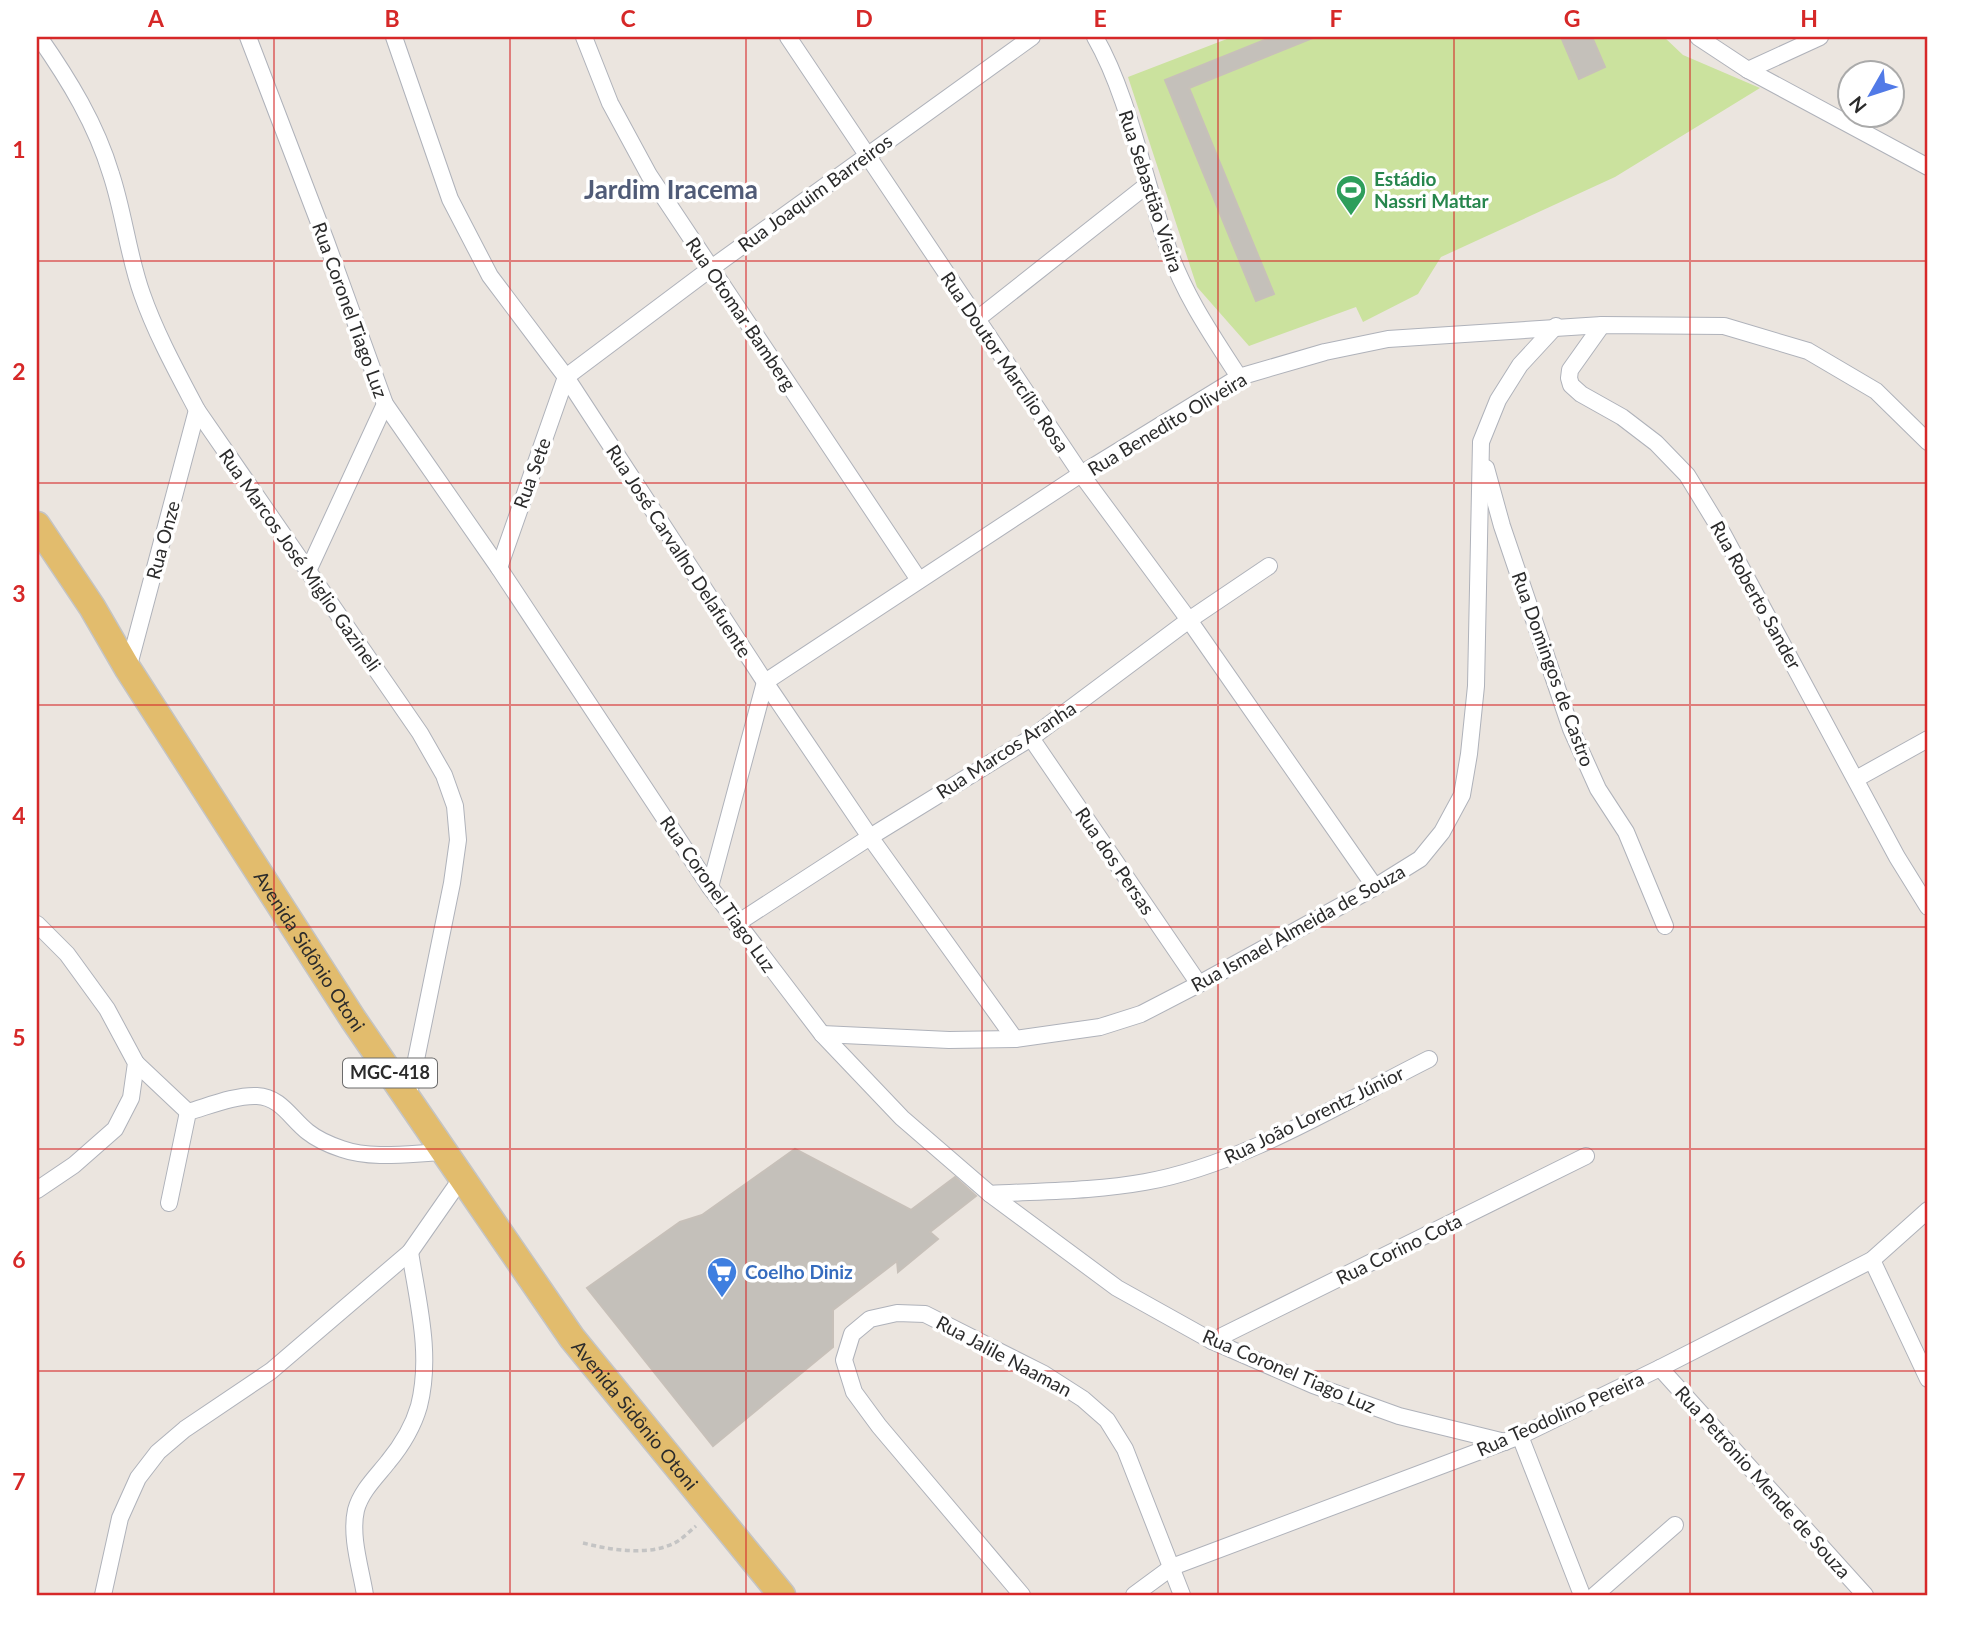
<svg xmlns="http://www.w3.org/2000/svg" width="1965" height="1632" viewBox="0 0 1965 1632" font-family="Lato,sans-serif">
<rect width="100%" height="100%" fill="#ebe5df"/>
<polygon fill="#cbe29e" points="1232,37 1664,37 1683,55 1760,88 1615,177 1441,257 1418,294 1363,322 1356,307 1249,346 1197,287 1128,77"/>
<g fill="#c4c0ba" stroke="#c7c0b9" stroke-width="2">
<polygon points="1272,37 1315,37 1189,88 1274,294 1256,301 1165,80"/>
<polygon points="1561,37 1592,37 1605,67 1579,79"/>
<polygon points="795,1149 911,1210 955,1177 976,1196 930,1232 938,1239 898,1272 897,1261 833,1310 833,1347 713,1446 587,1288 680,1222 702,1215"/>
</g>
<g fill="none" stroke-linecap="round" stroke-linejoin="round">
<g stroke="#afb2ba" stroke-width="18">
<g id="street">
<path d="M39,37C69,80 96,124 111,174C124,213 128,255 142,294C156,334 177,372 197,410L420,733L444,775L455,806L458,840L452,883L408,1099"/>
<polyline points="248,37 326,241 385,404 499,568 710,887 822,1034 902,1118 990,1194 1117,1288 1212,1341 1313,1385 1399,1416 1505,1442"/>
<polyline points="394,37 450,199 490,276 566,377 765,682 870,837 1015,1039"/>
<polyline points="584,37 610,103 649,175 919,580"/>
<polyline points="788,37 1081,474 1189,620 1375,887"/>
<path d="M1095,37C1129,96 1144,180 1167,245C1183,293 1211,334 1239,377"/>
<polyline points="1698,37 1748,70 1928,167"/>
<polyline points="1748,70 1820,37"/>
<polyline points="976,320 1147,185"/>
<polyline points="1602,325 1570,370 1569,378 1571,385 1581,394 1622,417 1656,443 1687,475 1723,534 1897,857 1928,907"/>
<polyline points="1486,468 1502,526 1571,729 1598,789 1626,832 1665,926"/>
<polyline points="499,568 566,377 710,269 1032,37"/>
<polyline points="308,571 385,404"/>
<polyline points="128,669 197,410"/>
<polyline points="1031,738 1199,984"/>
<polyline points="1856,779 1928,739"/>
<polyline points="710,887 765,682 1081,474 1239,377 1325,352 1388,339 1602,325 1724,326 1808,351 1876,391 1928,442"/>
<polyline points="37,924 67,954 107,1009 136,1063 131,1098 115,1129 74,1165 37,1190"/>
<polyline points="736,924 870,837 1031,738 1189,620 1269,566"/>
<polyline points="822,1034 949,1040 1015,1039 1100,1027 1141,1014 1199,984 1375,887 1420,859 1442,832 1462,795 1469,754 1476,686 1481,442 1498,400 1520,365 1556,326"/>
<polyline points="136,1063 188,1112"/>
<path d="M990,1194C1042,1191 1095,1191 1145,1182C1242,1165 1341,1103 1429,1059"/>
<path d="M169,1203L188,1112C209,1106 235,1095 257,1096C281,1097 291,1119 308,1132C318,1140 330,1145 342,1149C373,1160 412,1153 444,1152"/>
<polyline points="1872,1260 1928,1379"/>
<polyline points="1212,1341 1586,1156"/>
<polyline points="1660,1368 1865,1595"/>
<polyline points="1520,1436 1582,1595"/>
<polyline points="103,1595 120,1518 138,1478 158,1452 185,1429 271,1371 410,1252 463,1176"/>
<path d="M365,1595C361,1569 350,1537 356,1510C361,1491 377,1476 388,1462C402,1445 413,1427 419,1406C432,1355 418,1303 410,1252"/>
<polyline points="1022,1595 879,1426 854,1392 844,1360 852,1334 870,1319 897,1313 925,1314 1044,1374 1083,1399 1107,1420 1125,1449 1182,1595"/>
<polyline points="1134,1595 1172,1567 1520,1436 1660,1368 1872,1260 1928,1210"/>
<polyline points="1595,1595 1675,1525"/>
</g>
</g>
<g stroke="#c4c4c4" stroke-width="29">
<g id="primary">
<path id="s1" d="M37,525L92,607L128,669L353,1019L572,1338L782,1595"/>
</g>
</g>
<path stroke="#c4c4c4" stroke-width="3.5" stroke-dasharray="5 3.5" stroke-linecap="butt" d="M583,1543C611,1550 652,1557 678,1541C684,1537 690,1531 696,1526"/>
<use href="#street" stroke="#fff" stroke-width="16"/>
<use href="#primary" stroke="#e2bc6d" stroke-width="26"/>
</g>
<path fill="none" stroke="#d62828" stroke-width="2" stroke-opacity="0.55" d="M274,37V1595M510,37V1595M746,37V1595M982,37V1595M1218,37V1595M1454,37V1595M1690,37V1595M37,261H1928M37,483H1928M37,705H1928M37,927H1928M37,1149H1928M37,1371H1928"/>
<defs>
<g id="stadium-pin" transform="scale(1.575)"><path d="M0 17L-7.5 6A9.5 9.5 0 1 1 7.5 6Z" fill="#2e9e5b" stroke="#fff"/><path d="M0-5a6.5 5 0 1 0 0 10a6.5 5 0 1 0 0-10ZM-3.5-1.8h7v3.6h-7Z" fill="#fff"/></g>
<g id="supermarket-pin" transform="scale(1.575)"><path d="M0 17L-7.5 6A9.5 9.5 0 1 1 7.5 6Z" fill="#3f7fe0" stroke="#fff"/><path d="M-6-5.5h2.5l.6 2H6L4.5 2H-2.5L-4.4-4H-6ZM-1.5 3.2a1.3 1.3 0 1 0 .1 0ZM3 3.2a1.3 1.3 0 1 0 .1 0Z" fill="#fff"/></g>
</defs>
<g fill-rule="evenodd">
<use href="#stadium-pin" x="1351" y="190"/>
<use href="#supermarket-pin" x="722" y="1272"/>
</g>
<g text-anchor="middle" stroke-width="7" stroke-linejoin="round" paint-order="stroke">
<rect fill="#fff" stroke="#6b6b6b" stroke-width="2" x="343" y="1058.5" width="94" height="29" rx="5"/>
<g font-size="18" font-weight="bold" fill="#2b2b2b">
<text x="390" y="1079">MGC-418</text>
</g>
<g font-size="19" font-weight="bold" fill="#27864d" stroke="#fff" text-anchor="start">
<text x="1374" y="186">Estádio<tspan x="1374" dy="22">Nassri Mattar</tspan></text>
</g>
<g font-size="19" fill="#2b2b2b" stroke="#fff">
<text transform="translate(1151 191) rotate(72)" y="7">Rua Sebastião Vieira</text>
<text transform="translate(815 193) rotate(-36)" y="7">Rua Joaquim Barreiros</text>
<text transform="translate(350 310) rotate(70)" y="7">Rua Coronel Tiago Luz</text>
<text transform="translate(741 314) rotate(56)" y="7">Rua Otomar Bamberg</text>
<text transform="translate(1005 362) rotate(56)" y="7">Rua Doutor Marcílio Rosa</text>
<text transform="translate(1167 424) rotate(-31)" y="7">Rua Benedito Oliveira</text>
<text transform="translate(532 473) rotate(-70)" y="7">Rua Sete</text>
<text transform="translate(163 540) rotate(-75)" y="7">Rua Onze</text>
<text transform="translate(679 551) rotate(57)" y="7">Rua José Carvalho Delafuente</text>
<text transform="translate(300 560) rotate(55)" y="7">Rua Marcos José Miglio Gazineli</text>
<text transform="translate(1756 595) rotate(61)" y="7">Rua Roberto Sander</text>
<text transform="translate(1553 669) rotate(70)" y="7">Rua Domingos de Castro</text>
<text transform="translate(1006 750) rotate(-33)" y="7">Rua Marcos Aranha</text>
<text transform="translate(1115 861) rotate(56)" y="7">Rua dos Persas</text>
<text transform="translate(718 894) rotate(55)" y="7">Rua Coronel Tiago Luz</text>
<text transform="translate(1298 928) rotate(-29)" y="7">Rua Ismael Almeida de Souza</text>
<text dy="7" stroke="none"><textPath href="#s1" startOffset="506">Avenida Sidônio Otoni</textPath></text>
<text transform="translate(1314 1115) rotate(-26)" y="7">Rua João Lorentz Júnior</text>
<text transform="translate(1399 1249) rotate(-26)" y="7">Rua Corino Cota</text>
<text transform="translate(1004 1356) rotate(28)" y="7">Rua Jalile Naaman</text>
<text transform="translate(1289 1371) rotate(23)" y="7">Rua Coronel Tiago Luz</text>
<text transform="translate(1560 1414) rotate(-24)" y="7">Rua Teodolino Pereira</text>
<text dy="7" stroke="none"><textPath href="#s1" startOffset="1073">Avenida Sidônio Otoni</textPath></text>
<text transform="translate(1763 1482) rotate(48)" y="7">Rua Petrônio Mende de Souza</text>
</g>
<g font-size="19" font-weight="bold" fill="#366cbe" stroke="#fff" text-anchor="start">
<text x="745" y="1279">Coelho Diniz</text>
</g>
<g font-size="26" font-weight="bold" fill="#505b77" stroke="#fff">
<text x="671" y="199">Jardim Iracema</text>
</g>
</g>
<rect width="1965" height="1632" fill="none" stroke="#ffffff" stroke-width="77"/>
<g transform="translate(1871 94) rotate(231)"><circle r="33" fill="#ffffff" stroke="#aaaaaa" stroke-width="2"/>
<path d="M0-5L12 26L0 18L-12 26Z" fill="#517ae7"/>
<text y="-10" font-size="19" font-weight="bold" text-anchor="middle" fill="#2b2b2b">N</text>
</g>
<rect x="38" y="38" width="1888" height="1556" fill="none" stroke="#d62828" stroke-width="2.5"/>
<g font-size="23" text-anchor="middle" font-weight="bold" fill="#d62828">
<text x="156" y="27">A</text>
<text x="392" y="27">B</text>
<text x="628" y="27">C</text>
<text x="864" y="27">D</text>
<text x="1100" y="27">E</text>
<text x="1336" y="27">F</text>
<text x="1572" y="27">G</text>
<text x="1809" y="27">H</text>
<text x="19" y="158">1</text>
<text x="19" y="380">2</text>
<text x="19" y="602">3</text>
<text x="19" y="824">4</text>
<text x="19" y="1046">5</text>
<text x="19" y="1268">6</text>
<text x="19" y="1490">7</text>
</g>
</svg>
